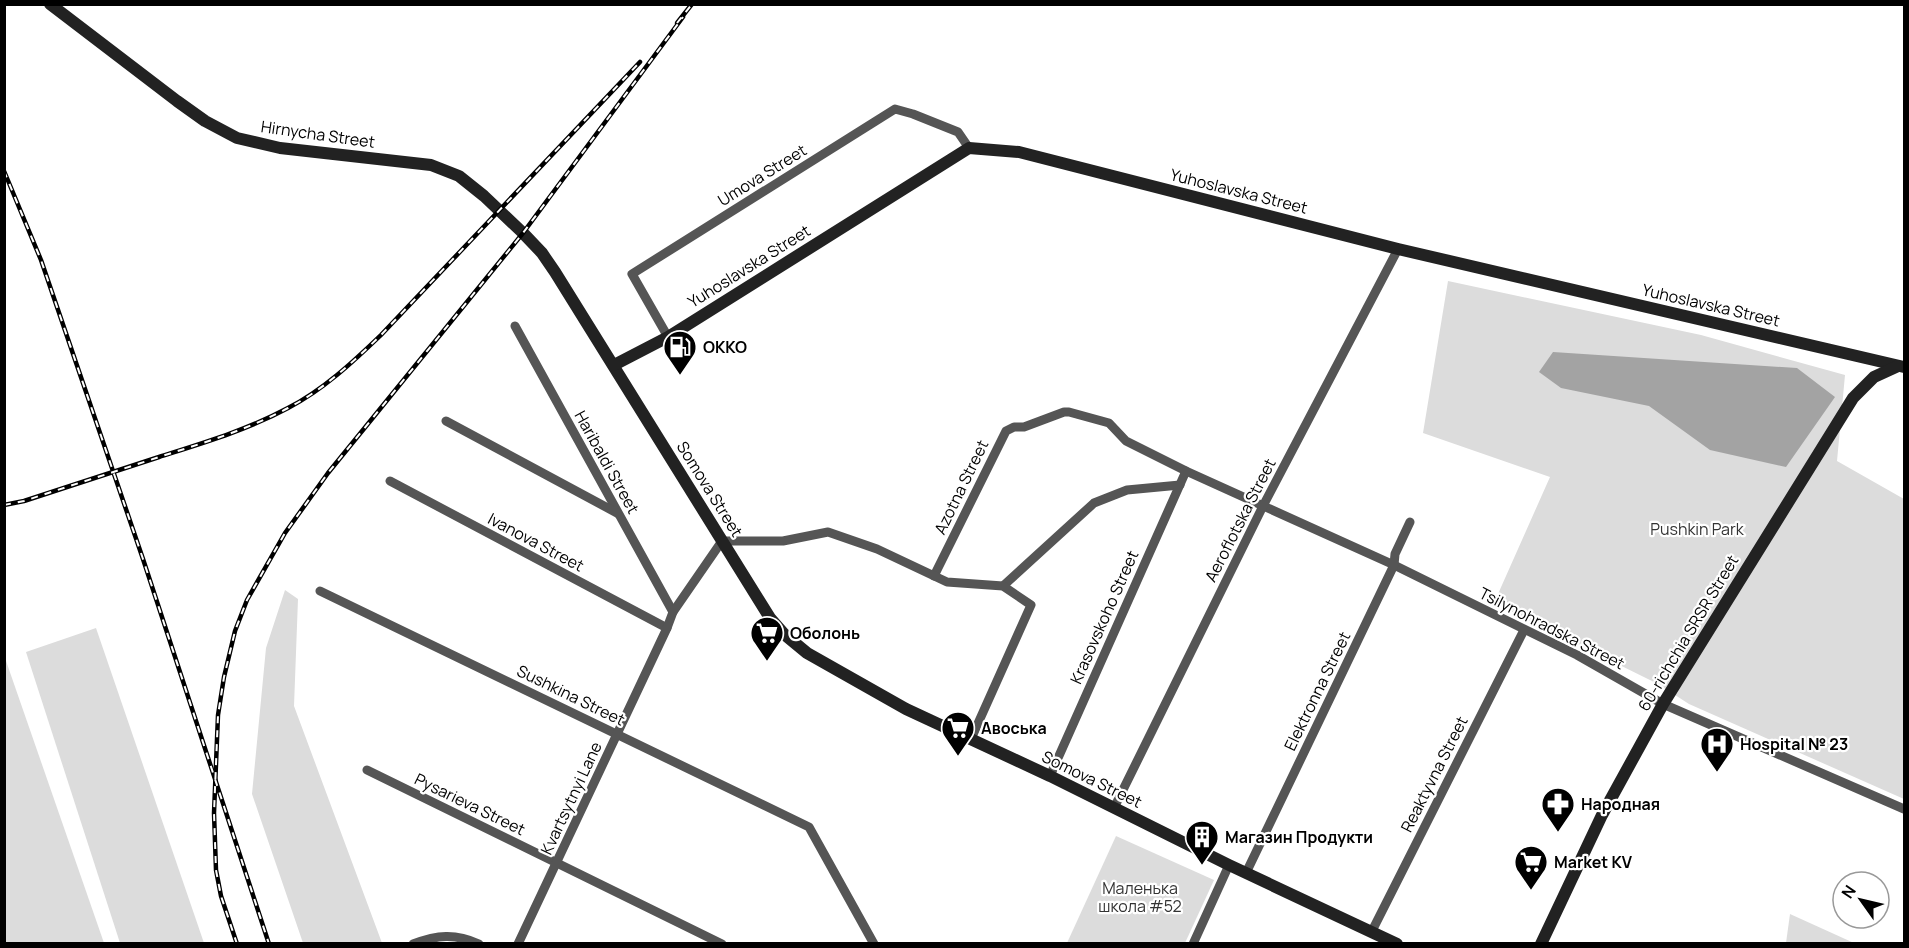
<svg xmlns="http://www.w3.org/2000/svg" width="1909" height="948" viewBox="0 0 1909 948" font-family="Manrope,sans-serif">
<rect width="100%" height="100%" fill="#fff"/>
<g fill="#dcdcdc">
<polygon points="1448,281 1701,335 1845,375 1837,461 1904,499 1904,799 1689,704 1658,684 1494,603 1550,477 1423,433"/>
<polygon points="285,590 298,599 294,706 382,943 303,943 252,794 266,648"/>
<polygon points="96,628 204,943 120,943 26,652"/>
<polygon points="5,658 104,943 5,943"/>
<polygon points="1116,836 1214,880 1185,943 1067,943"/>
<polygon points="1790,914 1854,943 1786,943"/>
</g>
<polygon fill="#a3a3a3" points="1553,352 1797,368 1835,397 1786,467 1710,450 1649,406 1561,388 1539,372"/>
<g fill="none" stroke-linecap="round" stroke-linejoin="round">
<g stroke="#555" stroke-width="9">
<polyline points="515,326 673,612"/>
<polyline points="668,337 632,274 895,109 913,114 958,132 969,148"/>
<polyline points="446,421 617,513"/>
<polyline points="390,481 667,628"/>
<polyline points="934,576 1006,431 1014,427 1024,427 1064,412 1069,412 1109,423 1126,441 1186,471 1394,565 1577,655 1663,704 1904,809"/>
<polyline points="1003,586 1094,503 1127,490 1180,485"/>
<polyline points="320,591 809,827 874,944"/>
<polyline points="367,770 722,944"/>
<polyline points="1050,776 1186,471"/>
<polyline points="1114,808 1263,506 1398,249"/>
<polyline points="1246,873 1394,565 1395,554 1410,522"/>
<polyline points="1372,931 1524,630"/>
<path d="M413,944C437,935 455,933 479,944"/>
<polyline points="518,944 667,628 673,612 722,541 783,541 828,532 877,549 947,582 1003,586 1031,605 971,739"/>
<polyline points="1193,944 1229,865"/>
</g>
<g stroke="#222" stroke-width="12">
<polyline points="50,4 177,101 205,121 237,138 280,148 431,165 459,176 484,196 523,233 542,253 555,272 770,618 784,634 807,653 906,709 1050,776 1229,865 1397,944"/>
<polyline points="614,365 668,337 969,148 1019,152 1398,249 1904,367"/>
<polyline points="1541,944 1602,815 1663,704 1853,398 1874,377 1898,366"/>
</g>
<g stroke="#000" stroke-width="4.5">
<g id="rail">
<polyline points="677,23 692,4"/>
<polyline points="4,171 41,260 143,559 269,944"/>
<path d="M4,505L24,501C69,486 114,472 159,457C203,443 247,430 288,408C323,390 353,362 381,335L640,62"/>
<polyline points="237,944 221,896 216,870 214,813 218,715 224,677 235,631 247,600 285,533 328,473 523,233 683,17"/>
</g>
</g>
<use href="#rail" stroke="#fff" stroke-width="2" stroke-dasharray="7" stroke-linecap="butt"/>
</g>
<defs>
<g id="fuel-pin" transform="scale(1.725)"><path d="M0 17L-7.5 6A9.5 9.5 0 1 1 7.5 6Z" fill="#000" stroke="#fff"/><path d="M-5.5-6h7V0h2V4h1.3V-2.5L3-4.5l.8-.8L6-3V5H2.5V1h-1V6h-7ZM-4.2-4.7v3.2H.2V-4.7Z" fill="#fff"/></g>
<g id="supermarket-pin" transform="scale(1.725)"><path d="M0 17L-7.5 6A9.5 9.5 0 1 1 7.5 6Z" fill="#000" stroke="#fff"/><path d="M-6-5.5h2.5l.6 2H6L4.5 2H-2.5L-4.4-4H-6ZM-1.5 3.2a1.3 1.3 0 1 0 .1 0ZM3 3.2a1.3 1.3 0 1 0 .1 0Z" fill="#fff"/></g>
<g id="hospital-pin" transform="scale(1.725)"><path d="M0 17L-7.5 6A9.5 9.5 0 1 1 7.5 6Z" fill="#000" stroke="#fff"/><path d="M-5-5h3v3.5h4V-5h3V5h-3V1.5h-4V5h-3Z" fill="#fff"/></g>
<g id="pharmacy-pin" transform="scale(1.725)"><path d="M0 17L-7.5 6A9.5 9.5 0 1 1 7.5 6Z" fill="#000" stroke="#fff"/><path d="M-2-6h4v4h4v4h-4v4h-4v-4h-4v-4h4Z" fill="#fff"/></g>
<g id="building-pin" transform="scale(1.725)"><path d="M0 17L-7.5 6A9.5 9.5 0 1 1 7.5 6Z" fill="#000" stroke="#fff"/><path d="M-4-6H4V6H1V3H-1V6H-4ZM-2.5-4.3h1.7v1.8h-1.7ZM.8-4.3h1.7v1.8H.8ZM-2.5-1h1.7V.8h-1.7ZM.8-1h1.7V.8H.8Z" fill="#fff"/></g>
</defs>
<g fill-rule="evenodd">
<use href="#fuel-pin" x="680" y="347"/>
<use href="#supermarket-pin" x="767" y="633"/>
<use href="#supermarket-pin" x="958" y="728"/>
<use href="#hospital-pin" x="1717" y="744"/>
<use href="#pharmacy-pin" x="1558" y="804"/>
<use href="#building-pin" x="1202" y="837"/>
<use href="#supermarket-pin" x="1531" y="862"/>
</g>
<g text-anchor="middle" stroke-width="4.5" stroke-linejoin="round" paint-order="stroke">
<g font-size="16" fill="#000" stroke="#fff">
<text transform="translate(318 134) rotate(8)" y="6">Hirnycha Street</text>
<text transform="translate(762 175) rotate(-32)" y="6">Umova Street</text>
<text transform="translate(1239 191) rotate(14)" y="6">Yuhoslavska Street</text>
<text transform="translate(749 266) rotate(-32)" y="6">Yuhoslavska Street</text>
<text transform="translate(1711 305) rotate(13)" y="6">Yuhoslavska Street</text>
<text transform="translate(607 462) rotate(61)" y="6">Haribaldi Street</text>
<text transform="translate(961 487) rotate(-64)" y="6">Azotna Street</text>
<text transform="translate(710 489) rotate(58)" y="6">Somova Street</text>
<text transform="translate(1240 520) rotate(-63)" y="6">Aeroflotska Street</text>
<text transform="translate(536 542) rotate(28)" y="6">Ivanova Street</text>
<text transform="translate(1104 617) rotate(-66)" y="6">Krasovskoho Street</text>
<text transform="translate(1552 628) rotate(27)" y="6">Tsilynohradska Street</text>
<text transform="translate(1688 633) rotate(-59)" y="6">60-richchia SRSR Street</text>
<text transform="translate(1317 691) rotate(-64)" y="6">Elektronna Street</text>
<text transform="translate(571 695) rotate(26)" y="6">Sushkina Street</text>
<text transform="translate(1434 774) rotate(-63)" y="6">Reaktyvna Street</text>
<text transform="translate(1092 779) rotate(26)" y="6">Somova Street</text>
<text transform="translate(571 798) rotate(-65)" y="6">Kvartsytnyi Lane</text>
<text transform="translate(470 804) rotate(26)" y="6">Pysarieva Street</text>
</g>
<g font-size="16" font-weight="bold" fill="#000" stroke="#fff" text-anchor="start">
<text x="703" y="353">ОККО</text>
<text x="790" y="639">Оболонь</text>
<text x="981" y="734">Авоська</text>
<text x="1740" y="750">Hospital № 23</text>
<text x="1581" y="810">Народная</text>
<text x="1225" y="843">Магазин Продукти</text>
<text x="1554" y="868">Market KV</text>
</g>
<g font-size="16" fill="#333" stroke="#fff">
<text x="1697" y="535">Pushkin Park</text>
<text x="1140" y="894">Маленька<tspan x="1140" dy="18">школа #52</tspan></text>
</g>
</g>
<rect width="1909" height="948" fill="none" stroke="#000000" stroke-width="12"/>
<g transform="translate(1861 900) rotate(304)"><circle r="28" fill="#ffffff" stroke="#999999" stroke-width="1.5"/>
<path d="M0-4.5L10 22L0 15L-10 22Z" fill="#000000"/>
<text y="-9" font-size="16" font-weight="bold" text-anchor="middle" fill="#000000">N</text>
</g>
</svg>
